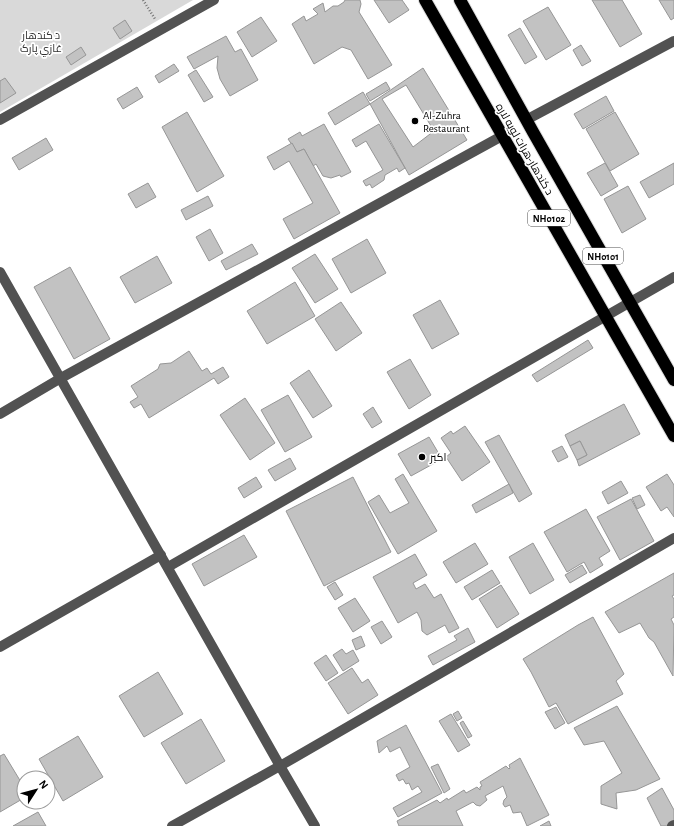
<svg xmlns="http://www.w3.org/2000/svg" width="674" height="826" viewBox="0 0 674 826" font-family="'Alegreya Sans',Cairo,sans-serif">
<rect width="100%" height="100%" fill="#fff"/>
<polygon fill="#d9d9d9" points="0,0 193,0 0,112"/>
<g fill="#c2c2c2" stroke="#969696" fill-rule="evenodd">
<polygon points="345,0 360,0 361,4 359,12 392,65 368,79 351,50 342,47 314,64 292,24 304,16 306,21 318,14 313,9 323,3 325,12 333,6 338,6 344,2"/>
<polygon points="374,0 402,0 409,10 389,23"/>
<polygon points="592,0 622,0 642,34 620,47"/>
<polygon points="659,0 674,0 674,18 671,20"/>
<polygon points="548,7 571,45 546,60 523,21"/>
<polygon points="261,17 277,41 252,57 237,32"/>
<polygon points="125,20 132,31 120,39 113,28"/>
<polygon points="520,28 537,57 525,64 508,35"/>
<polygon points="226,36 235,52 241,49 258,80 230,96 220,79 217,68 218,56 194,69 187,57"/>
<polygon points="581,45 591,61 582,66 573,50"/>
<polygon points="81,47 86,55 71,65 66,57"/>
<polygon points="174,64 179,71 159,83 155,76"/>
<path d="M423,68L467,140L409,175L370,104ZM406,85L434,131L413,147L382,99Z"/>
<polygon points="196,70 213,97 204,102 188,75"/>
<polygon points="5,78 16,93 0,103 0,81"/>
<polygon points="386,82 390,89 370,101 366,94"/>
<polygon points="137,87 143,97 123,109 117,99"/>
<polygon points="363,92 370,104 335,125 328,113"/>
<polygon points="606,96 614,111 583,129 574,114"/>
<polygon points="187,112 224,176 197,192 162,127"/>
<polygon points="615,112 639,154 610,171 586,129"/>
<polygon points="324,124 351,172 341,177 340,175 331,178 323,176 316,164 313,166 304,149 297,152 288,139 300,132 302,136"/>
<polygon points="379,124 405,168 399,172 397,168 385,175 384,180 372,188 370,184 366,186 363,181 383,170 366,141 356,147 352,140"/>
<polygon points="46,138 53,150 19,170 12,158"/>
<polygon points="292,143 297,152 304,149 340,213 294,239 283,219 313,203 289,161 274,170 267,157"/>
<polygon points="605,163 618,186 601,196 587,173"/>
<polygon points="674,163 674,184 649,198 640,182"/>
<polygon points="148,183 156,197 136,208 128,194"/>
<polygon points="628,186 646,219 622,233 604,199"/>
<polygon points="208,196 213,206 186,220 181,210"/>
<polygon points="210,229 223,253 209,261 196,237"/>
<polygon points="367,239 386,273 351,293 332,259"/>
<polygon points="252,244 258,254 226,270 221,261"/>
<polygon points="315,254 338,289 315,303 292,268"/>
<polygon points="157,256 172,283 135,303 120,277"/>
<polygon points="70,267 110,339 74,359 34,287"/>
<polygon points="295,282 315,316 267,344 247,311"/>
<polygon points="440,300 459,334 432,349 413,315"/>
<polygon points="341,302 362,333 336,351 315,319"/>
<polygon points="588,340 593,348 537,382 532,375"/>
<polygon points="189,351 202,371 207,368 211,374 223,367 229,377 218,384 214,378 149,418 141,404 134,408 130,402 138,397 131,386 158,369 160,364 171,363"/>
<polygon points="410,359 431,395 409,409 387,372"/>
<polygon points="309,370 332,406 313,418 290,383"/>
<polygon points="288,395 312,437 285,452 261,410"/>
<polygon points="245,398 275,443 250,460 220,415"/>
<polygon points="624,404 640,434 579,466 577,460 587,455 580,441 570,446 565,435"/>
<polygon points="373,407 382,422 372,428 363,414"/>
<polygon points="465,426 490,462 462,481 446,457 451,453 441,438 451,431 453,434"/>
<polygon points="499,435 532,494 519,502 485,442"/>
<polygon points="429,437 442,459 411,476 398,454"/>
<polygon points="580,441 587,455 577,460 570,446"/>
<polygon points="562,446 568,457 558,462 552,451"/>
<polygon points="290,458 296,469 275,481 268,470"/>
<polygon points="403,474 437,531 398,554 368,502 379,495 390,513 409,503 395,479"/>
<polygon points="667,474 674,485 674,517 667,507 661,511 646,487"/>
<polygon points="256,477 262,487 244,498 238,488"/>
<polygon points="353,477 391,552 324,586 286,511"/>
<polygon points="621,481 628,493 608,504 602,492"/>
<polygon points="509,484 513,493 476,513 472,505"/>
<polygon points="640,495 645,505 637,509 632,498"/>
<polygon points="631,499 654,541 620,560 597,517"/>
<polygon points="586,509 610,551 599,558 603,565 590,573 584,562 567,572 544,532"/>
<polygon points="244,535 257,557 204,586 192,564"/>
<polygon points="475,543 488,564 456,583 443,562"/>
<polygon points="533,543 554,580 530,594 509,557"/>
<polygon points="415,554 427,575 413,583 416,589 425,584 434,598 441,594 459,628 449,633 445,625 427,635 422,631 421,620 417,612 398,623 373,577"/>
<polygon points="582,565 587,573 570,583 565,575"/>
<polygon points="492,570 500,583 472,600 464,587"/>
<polygon points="674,573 674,595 672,596 674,599 674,617 671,619 674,625 673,676 654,642 649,638 640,623 619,633 605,612"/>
<polygon points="335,582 343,595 335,600 327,587"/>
<polygon points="501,585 519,614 497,628 479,599"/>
<polygon points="355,598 370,621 353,632 338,608"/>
<polygon points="593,617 624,674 616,681 623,694 568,724 556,703 549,707 531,672 523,659 578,625"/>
<polygon points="382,621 392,637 381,644 371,627"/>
<polygon points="468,628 475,642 433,665 428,656 457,640 454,636"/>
<polygon points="361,636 365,646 356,650 352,640"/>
<polygon points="342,649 346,654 353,650 359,661 343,671 333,655"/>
<polygon points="326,655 338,673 326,681 314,663"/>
<polygon points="352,668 362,683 368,679 378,695 348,714 328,683"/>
<polygon points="158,672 183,714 144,737 119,696"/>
<polygon points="617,706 660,779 636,790 616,793 617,809 601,804 601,786 622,773 604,741 584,745 574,728"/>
<polygon points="556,707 565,723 555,729 545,712"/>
<polygon points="458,711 462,718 457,721 453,714"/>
<polygon points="451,714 470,745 458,752 439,721"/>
<polygon points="201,719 225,761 186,784 161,743"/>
<polygon points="463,721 472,736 468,738 460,723"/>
<polygon points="406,725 442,793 398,817 393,808 422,792 418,786 412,790 409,783 406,784 403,779 399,781 396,775 410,767 400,747 390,752 387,746 379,753 377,741"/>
<polygon points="78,736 103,777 63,801 39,759"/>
<polygon points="4,754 24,787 24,798 0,812 0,756"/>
<polygon points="520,758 549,815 527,826 521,812 513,813 510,805 505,807 503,804 504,800 507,797 503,786 485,796 487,800 480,806 476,805 473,802 456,811 463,826 399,826 397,821 437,800 440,803 447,798 448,800 464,790 466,793 477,787 480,790 480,787 482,786 480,782 506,766 509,769 510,768 509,765"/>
<polygon points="438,764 450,789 444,793 431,767"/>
<polygon points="662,788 674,810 674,825 672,826 661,826 647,798"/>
<polygon points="38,812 46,826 13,826"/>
<polygon points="549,821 551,826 540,826"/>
</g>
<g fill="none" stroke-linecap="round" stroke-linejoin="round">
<g stroke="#dbdbdb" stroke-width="14">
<g id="highway">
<polyline points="425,0 674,436"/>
<polyline points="460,0 533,132 674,380"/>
</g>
</g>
<polyline stroke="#747474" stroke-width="2.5" stroke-dasharray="1 2" stroke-linecap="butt" points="143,0 155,19"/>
<g stroke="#525252" stroke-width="10">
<polyline points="0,120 214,0"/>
<polyline points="526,120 674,41"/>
<polyline points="0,272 280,766 315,826"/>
<polyline points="0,414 61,378 502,136"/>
<polyline points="168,567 674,277"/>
<polyline points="0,647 161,555"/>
<polyline points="172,826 280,766 674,538"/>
<polyline points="672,826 674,825"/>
</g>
<use href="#highway" stroke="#000" stroke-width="12"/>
</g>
<g fill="#000" stroke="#fff" stroke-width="1.5">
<circle cx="415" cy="121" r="4"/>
<circle cx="422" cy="457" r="4"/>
</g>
<g text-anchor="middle" stroke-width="3.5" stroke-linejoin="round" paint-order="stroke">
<g fill="#fff" stroke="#4c4c4c" stroke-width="1">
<rect x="528" y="210" width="42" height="16" rx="3"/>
<rect x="583" y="248" width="40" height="16" rx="3"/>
</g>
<g font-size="10" font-weight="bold" fill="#000">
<text x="549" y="222">NH0102</text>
<text x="603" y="260">NH0101</text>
</g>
<g font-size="11" fill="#303030" stroke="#fff">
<text x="41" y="39">د کندهار<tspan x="41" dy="13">غازي پارک</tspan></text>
</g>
<g font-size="11" fill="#000" stroke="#fff" text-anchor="start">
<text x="423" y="119">Al-Zuhra<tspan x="423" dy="13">Restaurant</tspan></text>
<text x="430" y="461">اکبر</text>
</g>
<g font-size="11" fill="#000" stroke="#fff">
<text transform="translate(525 149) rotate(60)" y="4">د کندهار-هرات لويه لاره</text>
</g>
</g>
<g transform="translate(36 790) rotate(54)"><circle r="19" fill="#ffffff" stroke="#999999"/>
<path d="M0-3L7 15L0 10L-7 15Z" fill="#000000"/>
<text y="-6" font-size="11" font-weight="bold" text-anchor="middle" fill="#000000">N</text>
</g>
</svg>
